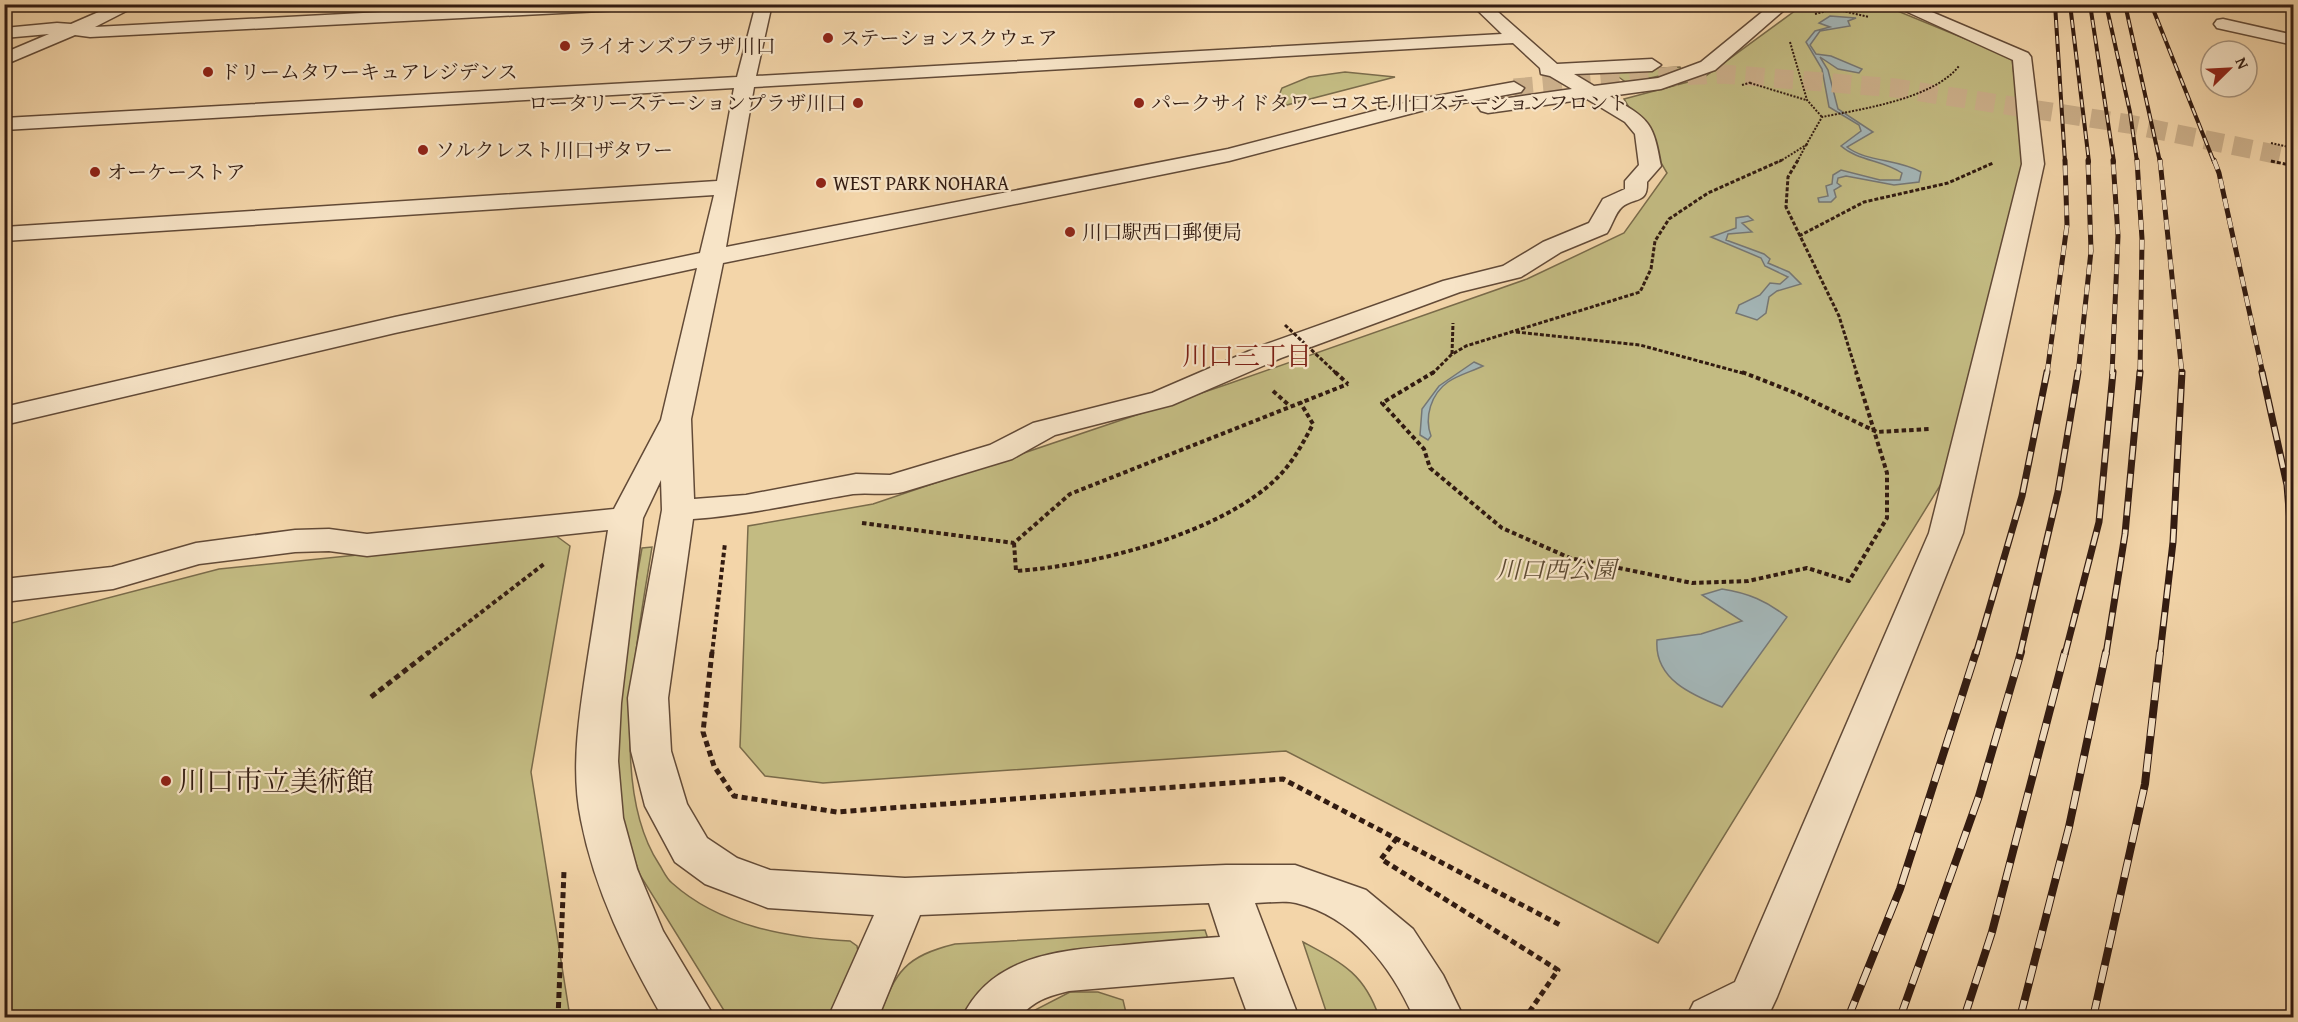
<svg xmlns="http://www.w3.org/2000/svg" width="2298" height="1022" viewBox="0 0 2298 1022" font-family="'Gentium Book Plus','Noto Serif JP',serif">
<rect width="100%" height="100%" fill="#f3d5a9"/>
<filter id="stains"><feTurbulence type="fractalNoise" baseFrequency=".00333" numOctaves="4"/><feColorMatrix values="0 0 0 0 .2 0 0 0 0 .09 0 0 0 0 .02 0 0 0 .5 -.17"/></filter>
<radialGradient id="worn" r=".72"><stop offset=".6" stop-color="#630" stop-opacity="0"/><stop offset="1" stop-color="#630" stop-opacity=".3"/></radialGradient>
<g fill="#c3bb82" stroke="#7a6b4a" stroke-width="1.5">
<polygon points="1803,5 1883,5 2012,58 2024,160 1946,476 1658,943 1286,751 823,783 765,776 740,747 748,526 873,504 1228,384 1527,279 1624,233 1667,173 1624,99 1703,78"/>
<polygon points="1680,67 1682,71 1627,83 1610,71"/>
<polygon points="1345,72 1395,77 1279,107 1277,100 1282,88 1309,77"/>
<polygon points="555,535 570,546 531,772 570,1017 5,1017 4,625 219,569"/>
<path d="M652,547C638,636 607,785 659,864C663,870 666,878 672,883C720,926 787,938 850,941L857,946L859,956L831,1017H728L640,875L622,824L617,752L623,656L642,548Z"/>
<path d="M1205,930L1208,939L966,1017L879,1018C895,971 906,956 955,944Z"/>
<path d="M1303,942C1342,963 1364,973 1379,1017H1328Z"/>
<polygon points="1070,992 1098,992 1123,1000 1127,1017 1028,1017 1033,1011"/>
</g>
<g fill="#a3b5b6" stroke="#767774" stroke-width="1.5">
<path d="M1830,16L1856,18L1848,21L1850,26L1820,31L1810,45L1816,54L1831,56L1862,69L1859,73L1838,69L1820,57L1828,70L1838,109L1873,132L1847,147C1866,162 1898,159 1921,172L1919,182L1894,185L1846,176L1838,178L1837,183L1841,186L1834,190L1836,197L1831,202H1819L1818,198L1828,196L1826,186L1832,184L1833,175L1841,170L1880,180H1900L1902,173C1883,160 1858,161 1841,146L1861,131L1859,125L1829,107L1822,69L1806,42L1815,31L1830,27L1819,23Z"/>
<polygon points="1748,216 1753,220 1742,223 1752,232 1728,234 1726,240 1764,254 1770,259 1768,263 1789,272 1801,284 1777,291 1769,297 1766,313 1757,320 1736,313 1739,305 1760,295 1770,283 1780,284 1788,277 1765,266 1761,258 1711,237 1736,228 1736,218"/>
<path d="M1474,362L1483,366C1473,371 1458,375 1448,382C1431,394 1424,417 1431,436L1428,440L1420,435L1422,409L1439,386Z"/>
<path d="M1722,589C1748,593 1767,601 1787,617L1722,707C1692,695 1654,679 1657,640L1701,634L1742,621L1702,595Z"/>
</g>
<g fill="none" stroke-linecap="round" stroke-linejoin="round">
<polyline stroke="#ccb08b" stroke-width="19" stroke-dasharray="19 10" stroke-linecap="butt" points="1514,88 1614,79 1723,74 1895,88 2129,124 2294,158"/>
<g stroke="#624a37" stroke-width="3">
<g id="minor">
<polygon points="117,4 140,4 95,27 532,4 648,4 640,9 90,37 75,35 4,65 4,53 49,34 4,38 4,28 57,23 71,24"/>
<path d="M756,4H772L756,76L1502,34L1471,4H1489L1557,64L1652,59L1661,65L1652,71L1574,74L1594,86L1658,78L1701,62L1772,4H1791L1715,70L1661,89L1610,96C1649,120 1653,120 1661,166L1647,182C1648,204 1635,197 1622,207C1615,213 1612,226 1607,233L1561,252L1521,277L1460,292L1281,358L1172,405L1055,435L1012,459L903,492C886,496 870,492 853,494C799,503 748,515 693,519L668,698L671,751L687,804L707,838L737,858L770,870L905,878L1226,865H1295L1366,890L1413,929L1443,975L1464,1018H1414C1391,966 1353,917 1296,903C1284,900 1268,903 1255,903L1299,1018H1249L1234,977L1069,991C1048,996 1033,1001 1019,1018H962C992,954 1063,950 1124,945C1156,942 1188,939 1220,937L1209,903L920,915L878,1018H828L874,915L768,908L705,884L675,862L645,806L631,751L628,698L662,510L661,480L643,518L621,703L618,761L623,818L637,869L663,931L715,1018H663C627,955 595,892 581,820C570,767 580,710 588,657C595,614 601,572 608,530L367,556L329,551L295,552L199,564L113,589L4,602V579L112,567L196,543L295,530L329,529L367,534L614,509L661,420L697,268L395,333L4,425V407L395,317L700,253L714,195L4,241V227L717,181L734,88L4,130V118L737,77ZM1513,43L1540,68L1541,74L1550,76L1572,89L1488,101L1481,103L1478,107L1481,111L1488,113L1587,99L1625,122L1635,134L1639,165L1625,181V189L1603,199L1589,223L1543,242L1503,266L1443,281L1261,346L1152,393L1033,423L990,445L890,475L856,474L746,495L694,499L691,419L723,263L1229,161L1421,111L1521,92L1524,88L1514,82L1420,99L1228,149L726,247L754,87Z"/>
<polygon points="1890,4 1913,4 2028,53 2031,57 2044,164 1963,533 1777,997 1770,1012 1760,1018 1686,1018 1694,1002 1735,982 1929,533 2022,164 2013,60"/>
<polygon points="2223,19 2294,35 2294,45 2217,28 2214,24 2217,20"/>
</g>
</g>
<g stroke="#321b11" stroke-width="2" stroke-dasharray="2 1.5" stroke-linecap="butt">
<polyline points="1815,14 1834,9 1869,17"/>
<polyline points="1790,42 1807,100 1822,117"/>
<polyline points="1750,83 1806,100"/>
<polyline points="1742,85 1752,82"/>
<polyline points="2271,143 2294,148"/>
<path d="M1806,145L1822,117C1862,109 1933,99 1959,66"/>
<polyline points="1806,145 1808,144"/>
<polyline points="2271,161 2274,162"/>
<polyline points="1779,162 1806,145"/>
<polyline points="1797,162 1806,145"/>
</g>
<g stroke="#321b11" stroke-width="3" stroke-dasharray="4 2" stroke-linecap="butt">
<polyline points="1798,160 1788,177 1786,207 1839,316 1857,374"/>
<polyline points="2271,161 2294,166"/>
<polyline points="1799,236 1864,202 1948,183 1993,163"/>
<polyline points="1516,332 1640,345 1746,374"/>
<polyline points="1452,354 1453,323"/>
<polyline points="1432,374 1451,355 1466,346 1640,292 1651,269 1655,241 1669,219 1708,193 1782,160"/>
</g>
<g stroke="#321b11" stroke-width="4" stroke-dasharray="4.5 3" stroke-linecap="butt">
<polyline points="1434,372 1382,403 1424,449 1430,468 1502,528 1570,558 1692,583 1748,581 1807,568 1849,581 1887,518 1887,473 1856,372"/>
<polyline points="1742,372 1798,394 1877,432 1929,429"/>
<polyline points="1273,391 1290,406"/>
<polyline points="862,523 1014,543 1070,494 1348,384"/>
<path d="M1014,543L1016,571C1093,566 1223,533 1278,477C1293,462 1303,443 1313,424L1300,402"/>
<polyline points="427,654 544,564"/>
<polyline points="712,654 725,543"/>
</g>
<g stroke="#321b11" stroke-width="5" stroke-dasharray="6 4" stroke-linecap="butt">
<polyline points="712,652 703,732 714,766 734,796 837,812 1283,779 1562,926"/>
<polyline points="371,697 429,652"/>
<polyline points="1397,838 1381,859 1558,970 1525,1018"/>
<polyline points="558,1018 564,871"/>
</g>
<use href="#minor" fill="#f7e4c7" fill-rule="evenodd"/>
<g stroke="#321b11" stroke-width="4">
<g id="rail-far3">
<polyline points="2055,4 2065,162"/>
<polyline points="2070,4 2089,162"/>
<polyline points="2090,4 2114,162"/>
<polyline points="2106,4 2130,112 2137,162"/>
<polyline points="2125,4 2160,162"/>
<polyline points="2151,4 2214,162"/>
</g>
</g>
<g stroke="#321b11" stroke-width="5">
<g id="rail-far2">
<polyline points="2137,160 2142,239 2140,374"/>
<polyline points="2160,160 2182,374"/>
<polyline points="2214,160 2219,173 2263,374"/>
<polyline points="2047,374 2067,225 2065,160"/>
<polyline points="2078,374 2091,251 2088,160"/>
<polyline points="2112,374 2118,236 2113,160"/>
</g>
</g>
<g stroke="#321b11" stroke-width="7">
<g id="rail-far1">
<polyline points="2262,372 2287,485 2294,573"/>
<polyline points="1976,654 2022,496 2047,372"/>
<polyline points="2020,654 2058,492 2078,372"/>
<polyline points="2065,654 2099,522 2113,372"/>
<polyline points="2106,654 2125,534 2140,372"/>
<polyline points="2160,654 2173,542 2182,372"/>
</g>
</g>
<g stroke="#321b11" stroke-width="8">
<g id="rail">
<polyline points="1848,1018 1900,889 1976,652"/>
<polyline points="1900,1018 1979,796 2021,652"/>
<polyline points="1964,1018 1992,932 2065,652"/>
<polyline points="2020,1018 2069,827 2106,652"/>
<polyline points="2093,1018 2145,784 2160,652"/>
</g>
</g>
<use href="#rail-far3" stroke="#f7e4c7" stroke-width="2" stroke-dasharray="8" stroke-linecap="butt"/>
<use href="#rail-far2" stroke="#f7e4c7" stroke-width="4" stroke-dasharray="10" stroke-linecap="butt"/>
<use href="#rail-far1" stroke="#f7e4c7" stroke-width="4.5" stroke-dasharray="14" stroke-linecap="butt"/>
<use href="#rail" stroke="#f7e4c7" stroke-width="6" stroke-dasharray="18" stroke-linecap="butt"/>
<polyline stroke="#321b11" stroke-width="3" stroke-dasharray="4 2" stroke-linecap="butt" points="1285,325 1337,374"/>
<polyline stroke="#321b11" stroke-width="4" stroke-dasharray="4.5 3" stroke-linecap="butt" points="1335,372 1348,384"/>
</g>
<g fill="#8f2418" stroke="#f7e4c7" stroke-width="2">
<circle cx="828" cy="38" r="6"/>
<circle cx="565" cy="46" r="6"/>
<circle cx="208" cy="72" r="6"/>
<circle cx="858" cy="103" r="6"/>
<circle cx="1139" cy="103" r="6"/>
<circle cx="423" cy="150" r="6"/>
<circle cx="95" cy="172" r="6"/>
<circle cx="821" cy="183" r="6"/>
<circle cx="1070" cy="232" r="6"/>
<circle cx="166" cy="781" r="6"/>
</g>
<g text-anchor="middle" stroke-width="4.5" stroke-linejoin="round" paint-order="stroke">
<g font-size="20" fill="#321b11" stroke="#f7e4c7" text-anchor="start">
<text x="840" y="45">ステーションスクウェア</text>
<text x="577" y="53">ライオンズプラザ川口</text>
<text x="220" y="79">ドリームタワーキュアレジデンス</text>
<text x="846" y="110" text-anchor="end">ロータリーステーションプラザ川口</text>
<text x="1151" y="110">パークサイドタワーコスモ川口ステーションフロント</text>
<text x="435" y="157">ソルクレスト川口ザタワー</text>
<text x="107" y="179">オーケーストア</text>
<text x="833" y="190">WEST PARK NOHARA</text>
<text x="1082" y="239">川口駅西口郵便局</text>
</g>
<g font-size="24" font-style="italic" fill="#5e4b33" stroke="#f7e4c7">
<text x="1556" y="578">川口西公園</text>
</g>
<g font-size="26" fill="#7a1f14" stroke="#f7e4c7">
<text x="1247" y="365">川口三丁目</text>
</g>
<g font-size="28" fill="#321b11" stroke="#f7e4c7" text-anchor="start">
<text x="178" y="791">川口市立美術館</text>
</g>
</g>
<rect width="2298" height="1022" fill="none" stroke="#f3d5a9" stroke-width="24"/>
<rect x="6" y="6" width="2286" height="1010" fill="none" stroke="#321b11" stroke-width="3"/>
<rect x="12" y="12" width="2274" height="998" fill="none" stroke="#321b11" stroke-width="1.5"/>
<g transform="translate(2229 69) rotate(66)"><circle r="28" fill="#f7e4c7" stroke="#a8947e" stroke-width="1.5"/>
<path d="M0-4.5L10 22L0 15L-10 22Z" fill="#8f2418"/>
<text y="-9" font-size="16" font-weight="bold" text-anchor="middle" fill="#321b11">N</text>
</g>
<rect width="100%" height="100%" filter="url(#stains)"/>
<rect width="100%" height="100%" fill="url(#worn)"/>
</svg>
